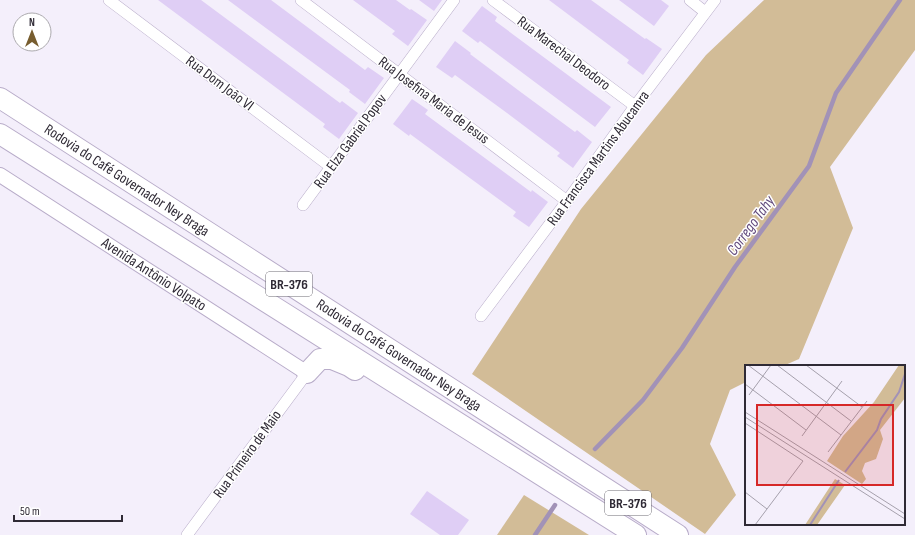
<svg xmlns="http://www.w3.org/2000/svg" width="915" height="535" viewBox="0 0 915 535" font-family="'Sofia Sans Condensed',sans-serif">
<rect width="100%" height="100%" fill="#f4effb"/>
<g fill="#d2bc97">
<polygon points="764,0 915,0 915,50 830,167 853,228 799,359 783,366 746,366 746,382 730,390 710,444 736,495 705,534 472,374 581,209 706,55"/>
<polygon points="524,495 589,535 497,535"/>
</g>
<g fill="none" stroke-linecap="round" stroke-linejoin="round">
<g stroke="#a292b7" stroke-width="4.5">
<polyline points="595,449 643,400 682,348 735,267 809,166 836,93 900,0"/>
<polyline points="535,535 555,505"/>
</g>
</g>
<g fill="#dfcef5">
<polygon points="158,0 201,0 340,103 342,101 358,113 339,139 323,127 325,124"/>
<polygon points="228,0 271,0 365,70 368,67 384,78 365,104 349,92 350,90"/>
<polygon points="353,0 396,0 410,10 411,9 427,20 408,46 392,34 395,31"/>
<polygon points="419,0 442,0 434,11"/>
<polygon points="549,0 591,0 645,39 646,38 662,49 643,75 627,63 629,60"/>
<polygon points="619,0 661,0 669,6 654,26"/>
<polygon points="482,6 497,17 495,21 611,107 595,127 480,41 478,43 462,31"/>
<polygon points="455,41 471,53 470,54 522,93 575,132 577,130 592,142 573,168 557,156 560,153 507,113 455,75 452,78 436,67"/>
<polygon points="412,99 428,110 425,114 531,192 532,190 548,202 529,227 513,216 516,212 410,134 409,136 393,124"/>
<polygon points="427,491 469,520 458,535 440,535 410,514"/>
</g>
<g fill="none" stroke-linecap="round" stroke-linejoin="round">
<g stroke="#b8acc9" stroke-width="12">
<g id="minor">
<polyline points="109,0 331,167"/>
<polyline points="301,0 567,201"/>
<polyline points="493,0 635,106"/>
<polyline points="690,0 705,12"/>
<polyline points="303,205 454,0"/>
<polyline points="481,316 567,201 635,106 715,0"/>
<polyline points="187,535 307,373"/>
</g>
</g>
<g stroke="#b8acc9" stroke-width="16">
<polyline id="tertiary" points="0,175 307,373"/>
</g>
<g stroke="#b8acc9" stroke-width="22">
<g id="motorway">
<polyline points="0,98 678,535"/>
<polyline points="0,134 636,535"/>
<polyline points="307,373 320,359 332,359 349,366 355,370"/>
</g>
</g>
<use href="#minor" stroke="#fff" stroke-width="11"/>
<use href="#tertiary" stroke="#fff" stroke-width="14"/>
<use href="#motorway" stroke="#fff" stroke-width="20"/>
</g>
<g text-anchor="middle" stroke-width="3" stroke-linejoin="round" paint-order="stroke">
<g fill="#fff" stroke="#6d6a72" stroke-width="1">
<rect x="266" y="272" width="46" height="24" rx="3"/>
<rect x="605" y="491" width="46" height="24" rx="3"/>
</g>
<g font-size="14" font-weight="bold" fill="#2f2a35">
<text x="289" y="289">BR-376</text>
<text x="628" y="508">BR-376</text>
</g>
<g font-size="15" fill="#2f2a35" stroke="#fff">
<text transform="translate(564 53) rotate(37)" y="5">Rua Marechal Deodoro</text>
<text transform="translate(220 83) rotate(37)" y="5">Rua Dom João VI</text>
<text transform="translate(434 100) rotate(37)" y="5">Rua Josefina Maria de Jesus</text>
<text transform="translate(350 141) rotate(-54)" y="5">Rua Elza Gabriel Popov</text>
<text transform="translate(598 158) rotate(-54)" y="5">Rua Francisca Martins Abucamra</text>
<text transform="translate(127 180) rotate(33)" y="5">Rodovia do Café Governador Ney Braga</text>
<text transform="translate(154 274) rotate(33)" y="5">Avenida Antônio Volpato</text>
<text transform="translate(399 355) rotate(33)" y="5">Rodovia do Café Governador Ney Braga</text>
<text transform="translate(247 454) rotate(-54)" y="5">Rua Primeiro de Maio</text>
</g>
<g font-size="16" font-style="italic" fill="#61497c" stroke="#fff">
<text transform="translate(750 225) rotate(-54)" y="6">Corrego Tahy</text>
</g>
</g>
<g transform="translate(745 365)">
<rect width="160" height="160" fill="#f4effb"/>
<path d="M154,0H160V33L135,65L138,74L131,94L120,98L117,106L121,114L117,119L82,96L98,71L129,37ZM90,114L100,120L72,160H60Z" fill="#d2bc97"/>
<path fill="none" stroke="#a292b7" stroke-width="2" d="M100,107L132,65L136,54L154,27L160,9M65,160L94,115"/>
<path fill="none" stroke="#a5a0ac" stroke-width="1" d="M3,0L96,70M32,0L106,56M61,0L117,42M0,19L61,65M4,30L26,0M0,47L160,149M0,52L160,154M0,58L58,96L10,160M57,71L97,16M83,87L122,36M0,127L22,144"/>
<path fill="#d62828" fill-opacity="0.15" stroke="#d62828" stroke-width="2" d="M12,40H148V120H12Z"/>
<rect width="160" height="160" fill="none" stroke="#2f2a35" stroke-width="2"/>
</g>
<g transform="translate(32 32)"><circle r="19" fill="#ffffff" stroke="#acaaae"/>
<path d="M0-3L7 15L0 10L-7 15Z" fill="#775d2f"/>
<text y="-6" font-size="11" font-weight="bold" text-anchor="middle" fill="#2f2a35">N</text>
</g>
<path d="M14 515v6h108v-6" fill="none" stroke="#2f2a35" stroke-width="2"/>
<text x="20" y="515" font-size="12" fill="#2f2a35" stroke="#ffffff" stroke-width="3" paint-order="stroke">50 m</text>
</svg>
